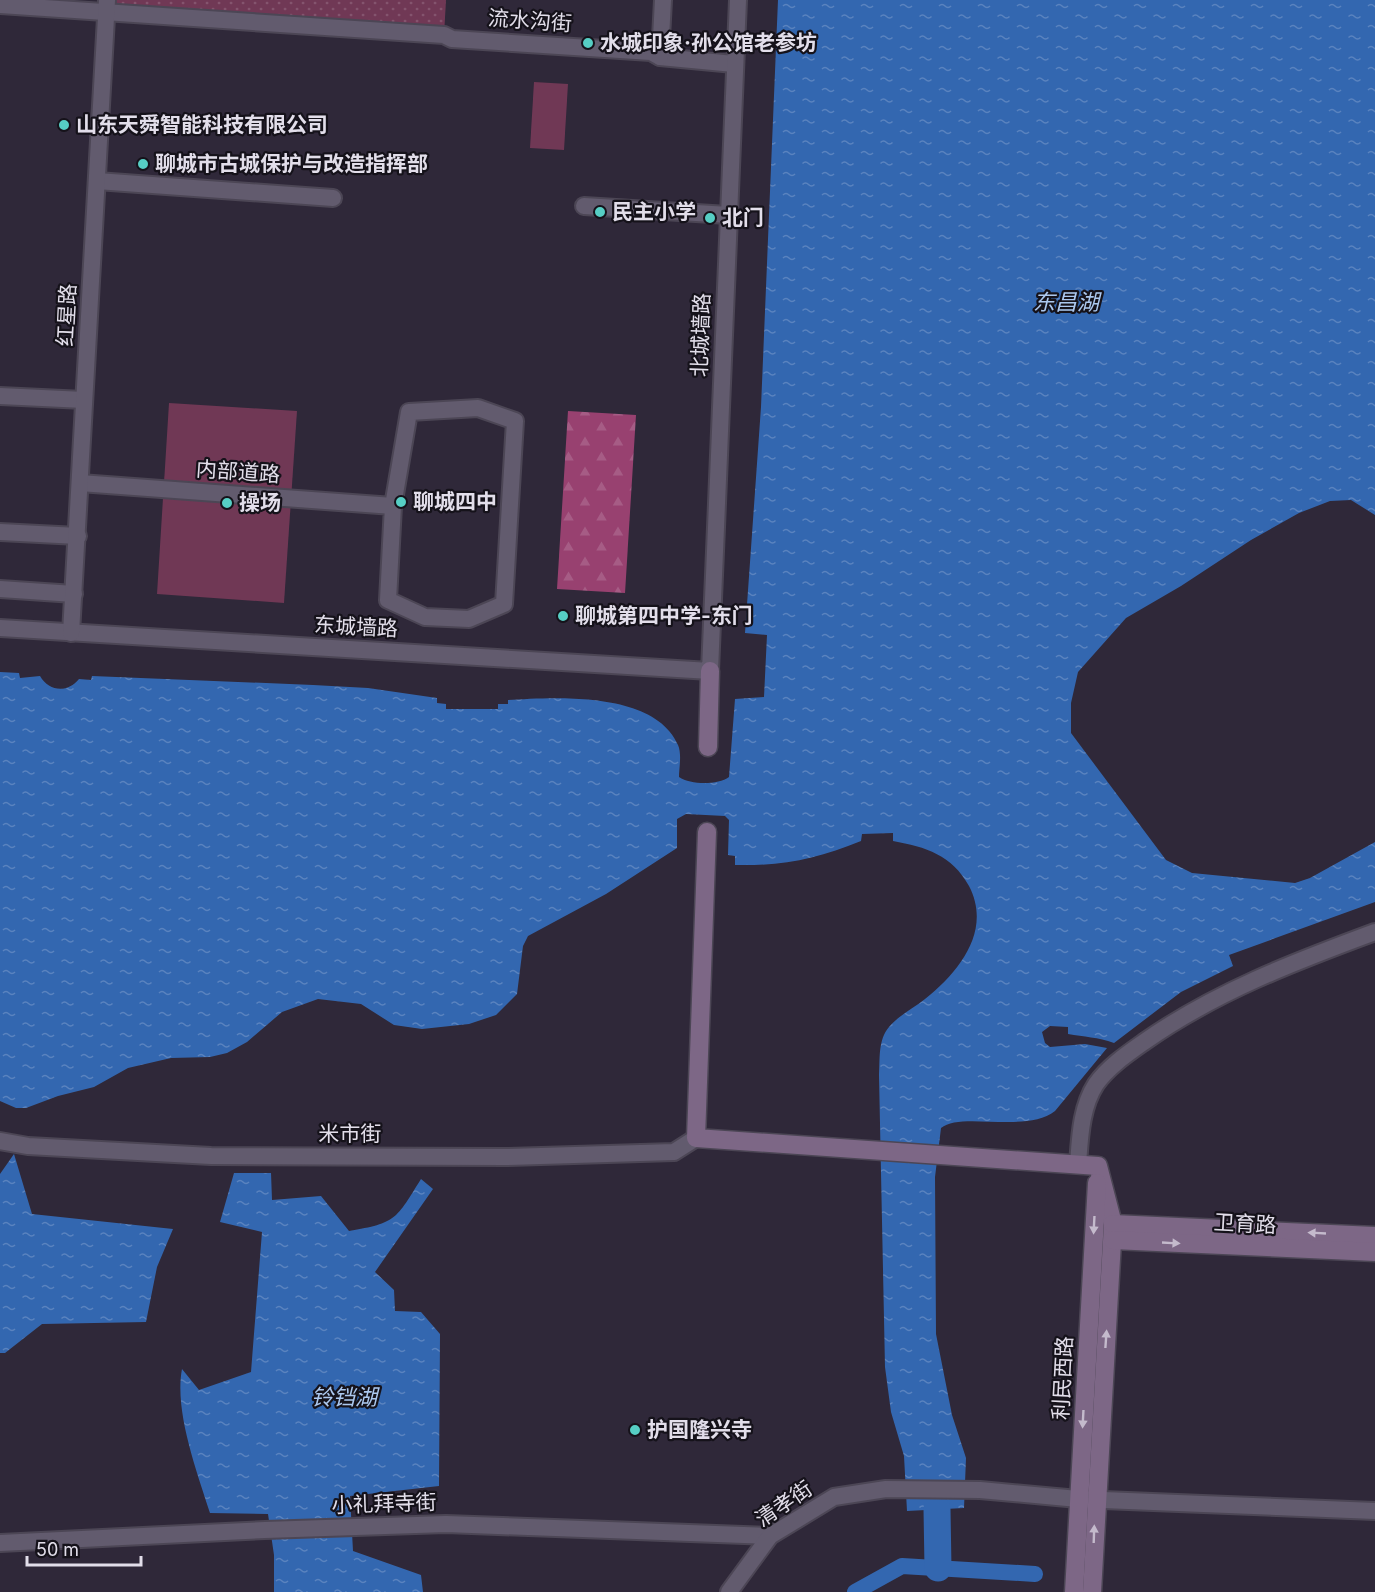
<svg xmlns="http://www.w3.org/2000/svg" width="1375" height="1592" viewBox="0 0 1375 1592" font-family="Inter,'Noto Sans SC',sans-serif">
<defs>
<pattern id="forest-firs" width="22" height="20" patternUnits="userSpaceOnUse" patternTransform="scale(1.5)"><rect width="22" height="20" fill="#984170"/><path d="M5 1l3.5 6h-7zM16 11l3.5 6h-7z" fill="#a65c85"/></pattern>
<pattern id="park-dots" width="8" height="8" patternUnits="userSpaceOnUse" patternTransform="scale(1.5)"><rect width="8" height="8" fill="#703855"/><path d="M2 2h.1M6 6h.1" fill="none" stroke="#84546e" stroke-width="1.8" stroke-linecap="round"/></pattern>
<pattern id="water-ripples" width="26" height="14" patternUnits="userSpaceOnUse" patternTransform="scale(1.5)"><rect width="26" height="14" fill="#3367b0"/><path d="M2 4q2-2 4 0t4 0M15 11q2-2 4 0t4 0" fill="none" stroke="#5a83bf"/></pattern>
</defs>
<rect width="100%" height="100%" fill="#2f2839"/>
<g fill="#703855">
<polygon points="534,82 568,84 564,150 530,148"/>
<polygon points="169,403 297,411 284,603 157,594"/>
</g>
<polygon fill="url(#forest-firs)" points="568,411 636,415 625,593 557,589"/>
<polygon fill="url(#park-dots)" points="108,0 446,0 444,35 107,10"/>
<g fill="url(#water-ripples)">
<path d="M778,0H1375V515L1351,500L1330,501L1299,513L1251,540L1181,586L1126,618L1078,672L1071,703V733L1166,860L1192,873L1295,883L1310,878L1375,842V902L1229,955L1233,966L1181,992L1114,1043C1098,1037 1084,1037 1068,1034V1027L1050,1026L1042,1032L1045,1043L1050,1047L1085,1044L1107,1048L1055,1111C1025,1134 961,1111 941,1128L935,1177L936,1334L952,1415L966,1458L964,1508L907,1511L904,1456L891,1412L885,1367L879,1075C880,1058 878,1040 889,1027C899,1015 914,1008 925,999C960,971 992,930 969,886C952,855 926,847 893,841V833L862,834L861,841C817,859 783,866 735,865V856L728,855L729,820L725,816L686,814L677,819V848L606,894L528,936L523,946L517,994L496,1015L469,1024L422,1029L394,1025L361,1004L318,999L282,1012L247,1042L227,1053L210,1057L171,1058L128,1068L94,1087L58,1096L26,1108H16L0,1101V672L19,673L20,678L40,676C49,692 68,693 79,679L91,680L92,676L313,685L368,688L437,698V703L446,704V709H498V704H508V700C556,697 655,691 678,745C682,754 679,768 679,777C691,785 718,785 729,777L735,699L764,697L767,635L745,633L761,407Z"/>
<polygon points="14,1154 32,1214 173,1229 157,1267 146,1322 42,1324 5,1353 0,1353 0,1174"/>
<path d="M234,1173H271L272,1200L321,1196L349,1231C397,1223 396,1219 421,1179L433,1189L375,1272L394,1290L395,1311L421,1312L440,1334L439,1486L350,1496L353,1551L421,1575L423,1592H274V1555L268,1514L210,1513C197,1472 174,1411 182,1369L199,1390L251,1372L262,1232L220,1222Z"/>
</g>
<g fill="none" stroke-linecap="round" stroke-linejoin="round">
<polyline stroke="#3367b0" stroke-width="16" points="855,1592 902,1566 1035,1574"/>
<polyline stroke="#3367b0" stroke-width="27" points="937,1509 938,1568"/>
<g stroke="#4c4655" stroke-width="20">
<g id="street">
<polyline points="0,5 444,35 452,39 651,52 660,57 734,64"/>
<polyline points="660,57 663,0"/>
<polyline points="97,181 333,198"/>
<polyline points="584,206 728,215"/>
<polyline points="0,396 84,400"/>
<polyline points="80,483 393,506 388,600 425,617 469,619 504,604 515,421 478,408 409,412 393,506"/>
<polyline points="0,532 78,536"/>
<polyline points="0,589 74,594"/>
<polyline points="0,628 710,671 738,0"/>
<polyline points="71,633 107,0"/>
<polyline points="0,1141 28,1146 211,1156 508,1157 674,1152 696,1138"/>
<path d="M1078,1164C1080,1137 1081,1107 1096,1084C1108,1067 1127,1054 1144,1042C1215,992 1294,962 1375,932"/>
<polyline points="0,1543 265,1530 446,1524 770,1536"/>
<polyline points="729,1592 770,1536 834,1497 886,1489 980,1490 1078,1499 1375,1511"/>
</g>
</g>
<g stroke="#4c4655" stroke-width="21">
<g id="secondary">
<polyline points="708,747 710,671"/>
<polyline points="707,832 696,1138 1098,1166 1113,1224 1092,1592"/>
<polyline points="1113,1224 1375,1236"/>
<polyline points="1113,1240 1375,1252"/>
<polyline points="1074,1592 1097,1183"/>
</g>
</g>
<use href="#street" stroke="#625b6e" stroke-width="16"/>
<use href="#secondary" stroke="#7d6786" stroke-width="18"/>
</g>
<defs><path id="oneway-solid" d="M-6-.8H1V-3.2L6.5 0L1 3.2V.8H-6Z" transform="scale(1.5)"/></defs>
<g fill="#c4bacc">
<use href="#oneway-solid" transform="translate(1094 1225) rotate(93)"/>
<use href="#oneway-solid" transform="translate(1317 1233) rotate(-177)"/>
<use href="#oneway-solid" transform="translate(1171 1243) rotate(3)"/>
<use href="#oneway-solid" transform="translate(1106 1339) rotate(-86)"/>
<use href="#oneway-solid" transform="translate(1083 1419) rotate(93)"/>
<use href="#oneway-solid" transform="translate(1094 1534) rotate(-88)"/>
</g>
<g fill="#56cec4" stroke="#15121a" stroke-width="2">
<circle cx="588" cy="43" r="6"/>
<circle cx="64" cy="125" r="6"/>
<circle cx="143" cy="164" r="6"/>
<circle cx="600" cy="212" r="6"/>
<circle cx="710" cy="218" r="6"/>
<circle cx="401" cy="502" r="6"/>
<circle cx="227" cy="503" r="6"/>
<circle cx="563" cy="616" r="6"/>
<circle cx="635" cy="1430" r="6"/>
</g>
<g text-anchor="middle" stroke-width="4.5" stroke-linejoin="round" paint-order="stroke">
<g font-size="21" fill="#e2deea" stroke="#15121a">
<text transform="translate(530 21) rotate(4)" y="7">流水沟街</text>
<text transform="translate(67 315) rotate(-87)" y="7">红星路</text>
<text transform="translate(701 335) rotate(-88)" y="7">北城墙路</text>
<text transform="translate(238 472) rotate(4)" y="7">内部道路</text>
<text transform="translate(356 627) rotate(3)" y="7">东城墙路</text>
<text x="350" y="1141">米市街</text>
<text transform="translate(1245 1224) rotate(3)" y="7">卫育路</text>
<text transform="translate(1063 1378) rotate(-87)" y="7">利民西路</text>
<text transform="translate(384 1504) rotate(-2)" y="7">小礼拜寺街</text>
<text transform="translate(784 1504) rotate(-34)" y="7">清孝街</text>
</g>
<g font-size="21" font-weight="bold" fill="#e2deea" stroke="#15121a" text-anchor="start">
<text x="600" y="50">水城印象·孙公馆老参坊</text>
<text x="76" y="132">山东天舜智能科技有限公司</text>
<text x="155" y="171">聊城市古城保护与改造指挥部</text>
<text x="612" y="219">民主小学</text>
<text x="722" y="225">北门</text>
<text x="413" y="509">聊城四中</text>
<text x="239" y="510">操场</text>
<text x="575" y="623">聊城第四中学-东门</text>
<text x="647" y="1437">护国隆兴寺</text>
</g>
<g font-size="22" font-style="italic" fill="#acc8ef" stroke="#15121a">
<text x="1066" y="310">东昌湖</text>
<text x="344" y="1405">铃铛湖</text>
</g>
</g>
<path d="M27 1556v9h114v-9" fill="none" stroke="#e2deea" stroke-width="3"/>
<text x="36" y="1556" font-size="18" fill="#e2deea" stroke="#15121a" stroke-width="4.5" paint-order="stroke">50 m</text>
</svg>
